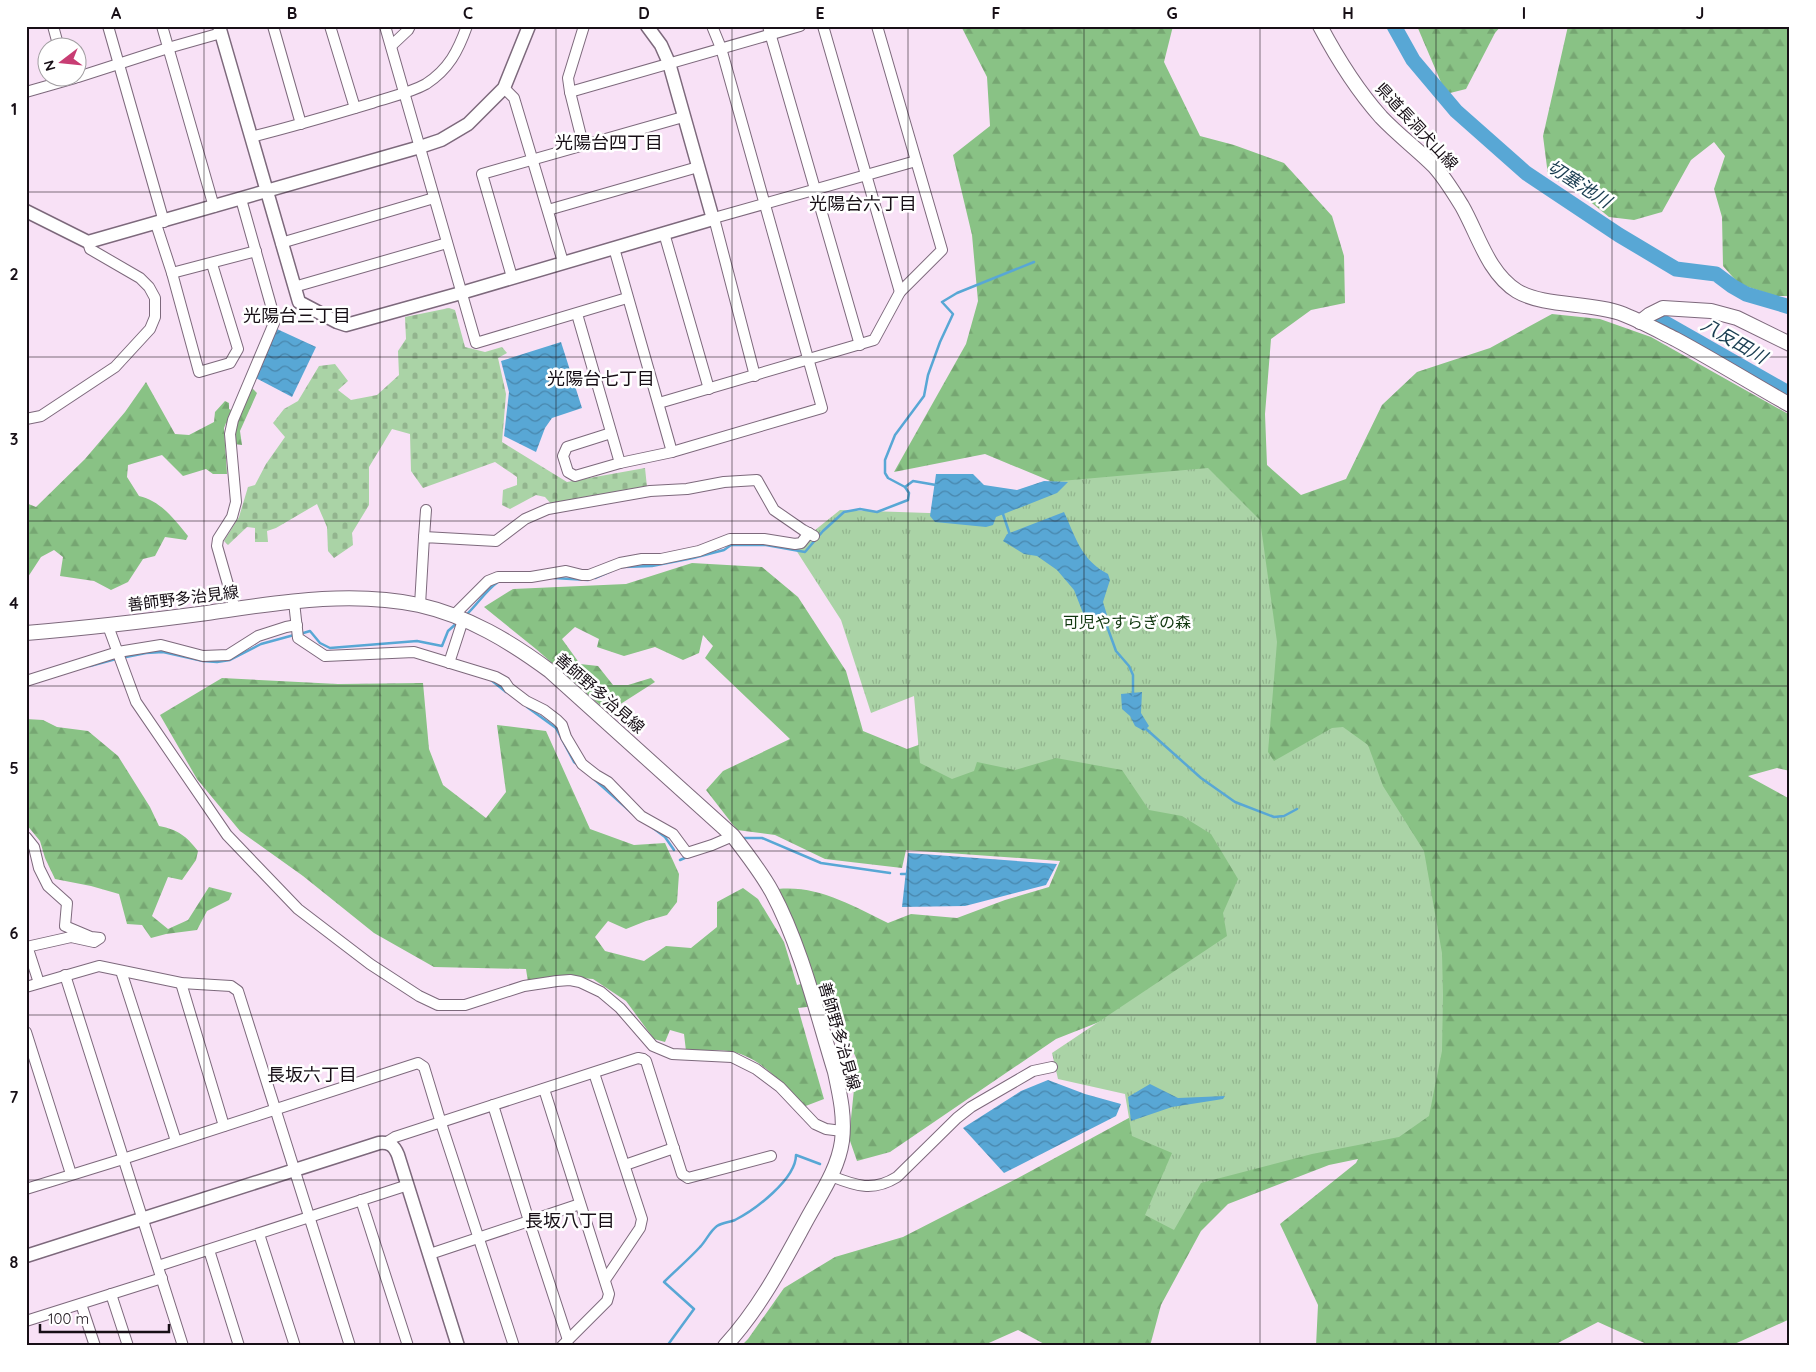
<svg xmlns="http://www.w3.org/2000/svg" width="1816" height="1372" viewBox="0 0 1816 1372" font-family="Quicksand,'Noto Sans JP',sans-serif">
<defs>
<pattern id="forest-firs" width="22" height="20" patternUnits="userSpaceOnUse" patternTransform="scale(1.25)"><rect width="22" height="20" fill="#89c285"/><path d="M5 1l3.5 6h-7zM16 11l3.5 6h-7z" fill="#76a672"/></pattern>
<pattern id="cemetery-stones" width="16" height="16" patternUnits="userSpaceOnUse" patternTransform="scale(1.25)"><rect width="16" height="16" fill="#aad3a6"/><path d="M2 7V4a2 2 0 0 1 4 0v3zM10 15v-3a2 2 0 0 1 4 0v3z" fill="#92b48e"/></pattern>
<pattern id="park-tufts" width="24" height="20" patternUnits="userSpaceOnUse" patternTransform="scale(1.25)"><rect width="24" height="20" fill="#aad3a6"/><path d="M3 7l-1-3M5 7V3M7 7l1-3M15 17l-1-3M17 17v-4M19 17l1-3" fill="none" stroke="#92b48e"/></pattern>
<pattern id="water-waves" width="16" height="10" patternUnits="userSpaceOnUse" patternTransform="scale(1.25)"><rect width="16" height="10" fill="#58a7d5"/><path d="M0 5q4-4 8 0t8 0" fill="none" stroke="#4886ac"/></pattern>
</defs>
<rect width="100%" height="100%" fill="#f8e1f6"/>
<g fill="url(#forest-firs)">
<path d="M961,26H1173L1164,62L1200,136L1234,145L1284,163L1332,216L1344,256L1345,303L1311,310L1271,339L1265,414L1267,465L1301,495L1346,479L1382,405L1417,372L1490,348L1552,314L1600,319L1651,337L1790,415V771L1777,768L1748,776L1790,799V1319L1730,1346H1651L1598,1322L1558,1343L1560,1346H1316L1318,1305L1280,1224L1356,1163L1358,1159L1329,1165L1228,1204L1201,1231L1161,1305L1150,1346H1048L1018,1330L982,1346H741L748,1339L784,1288L835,1257L903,1237L1018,1178L1138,1113L1122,1013L1056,1039L890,1152L857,1161L849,1138L857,1060L832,1004L798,1008L824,1099L803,1107C785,1086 762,1058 733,1052C720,1049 700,1051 686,1051L684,1034L670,1030L665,1042L654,1039L626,1001L593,979L570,977H548L528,982L526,969L434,967L374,933L303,876L240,831L197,779L160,715L222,678L338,684L423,683L429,749L443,785L486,818L506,792L497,725L546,731L590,829L634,845L665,843L679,874L677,902L667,915L646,921L626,929L608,921L595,937L605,951L644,961L666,946L691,948L717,927V902L743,888L758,899L784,942L797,985L813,981L786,904L778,889C818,885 853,906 888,923L911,914L957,918L1005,900L1049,887L1060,861L906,850L902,868L825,859L775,835L737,830L706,790L723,771L790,739L705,658L713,646L703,635L699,653L683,660L655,647L624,656L597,647L599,639L575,627L562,639L580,664L598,666L613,685H628L651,678L655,682L608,712L536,649L484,607L513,589L626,584L692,563L762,567L798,597L846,671L863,731L907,749L958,731L989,553L1067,488L985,454L894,472L966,344L978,301L972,235L953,155L990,126L987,77Z"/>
<polygon points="1417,26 1501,26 1495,33 1466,89 1446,94"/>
<polygon points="1568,26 1790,26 1790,296 1776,296 1739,284 1723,266 1722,217 1714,189 1725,156 1714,142 1691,160 1662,212 1634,220 1609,217 1582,195 1548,175 1543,136"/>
<path d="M146,382L175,434L189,435L214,422L215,412L225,401L229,403V409L238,413L252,388L257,393L240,431L242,445L234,444V424L226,423L224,428L227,474H213L206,469L183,476L162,455L128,465L127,477L139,496C161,501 174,519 188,536L186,540L165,537L155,556L143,559L128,582L111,590L94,581L60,576L63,557L54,550L41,557L26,580V503L36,507L85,459L125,412Z"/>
<path d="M26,719L43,720L57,727L88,731L118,756L150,807L159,826C179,830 186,836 198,851L196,860L182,880L168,877L152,916L168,929L188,920L209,887L232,893L229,900L207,911L197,930L166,934L151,938L142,925L127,924L119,894L91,886L55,879L45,858L40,841L26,824Z"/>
</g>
<polygon fill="url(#cemetery-stones)" points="449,308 455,310 465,347 485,352 502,347 507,353 498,358 506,394 502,442 567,482 645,468 647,487 552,505 545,497 536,495 510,509 502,505 503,490 517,485 517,477 495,462 423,488 411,471 410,434 392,429 369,467 369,505 352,533 353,545 334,558 328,551 327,527 317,504 276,528 267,531 268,542 255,542 255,528 247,527 228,545 224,541 239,517 248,487 255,485 266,464 285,437 273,423 284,409 298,401 319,366 335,364 348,381 338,390 351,400 377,395 399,375 398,351 406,339 405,317"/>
<polygon fill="url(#park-tufts)" points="1208,468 1260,520 1277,642 1268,752 1274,761 1332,728 1343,727 1368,745 1383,786 1424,851 1442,953 1443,995 1442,1051 1429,1116 1399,1137 1312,1154 1201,1183 1174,1230 1145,1215 1172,1153 1132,1136 1125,1094 1058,1079 1052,1053 1227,936 1223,913 1238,879 1211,834 1182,816 1149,810 1122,770 1056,758 1015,770 977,762 974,771 952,779 920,763 914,696 871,713 841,620 794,547 840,510 988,515 1038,483"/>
<g fill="url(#water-waves)">
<polygon points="277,329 316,347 292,397 252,376"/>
<polygon points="561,342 582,408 552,418 545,428 536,452 504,436 509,392 501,361"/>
<polygon points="936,474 973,474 984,485 1017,490 1044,481 1068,482 1057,493 996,517 993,525 986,527 935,522 930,516"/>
<path d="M1064,512C1076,538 1081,560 1108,574L1110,580L1103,602L1107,615L1105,621L1083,613L1074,590L1057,570L1037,556L1024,554L1003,541L1007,534Z"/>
<polygon points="1142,692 1141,713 1149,726 1144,731 1135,726 1130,716 1122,709 1121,694"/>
<polygon points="908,853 1057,864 1046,885 965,906 902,907"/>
<polygon points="1048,1080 1085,1094 1121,1104 1116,1116 1004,1173 963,1128 1021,1091"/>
<polygon points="1150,1084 1178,1098 1225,1096 1223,1099 1172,1107 1131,1121 1128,1097"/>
</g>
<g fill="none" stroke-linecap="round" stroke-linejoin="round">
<g stroke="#58a7d5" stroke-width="2.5">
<polyline points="905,487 913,481 936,485"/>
<polyline points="1001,513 1003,514 1010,535"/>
<polyline points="623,567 652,566 693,558 724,550 731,545 766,545 805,552 823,531 844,512 860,509 877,512 908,500 909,493 905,487 888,478 885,473 885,460 895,435 924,396 928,375 940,342 953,314 942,302 957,293 1034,262"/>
<polyline points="554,578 588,580"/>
<polyline points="595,578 611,571"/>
<path d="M466,615C477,605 486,590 498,582"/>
<polyline points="1104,618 1116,651 1129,666 1133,675 1133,695"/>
<polyline points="300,634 310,631 320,643 330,648 417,641 442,646 448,631 458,622"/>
<polyline points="121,658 146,653 163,652 203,661 217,662 230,660 261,644 294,635"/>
<polyline points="90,666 116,659"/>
<polyline points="491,680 506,692"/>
<polyline points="527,707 556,728 574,762 578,765"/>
<polyline points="1145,728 1201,778 1235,802 1274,817 1284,816 1297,809"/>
<polyline points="595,780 632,813"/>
<polyline points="653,828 665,837 674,850"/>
<polyline points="741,838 762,838 821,863 890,873"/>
<polyline points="680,860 687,857"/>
<polyline points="901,874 908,874"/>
<path d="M667,1346L694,1309L664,1282C676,1270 689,1259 700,1247C706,1241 710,1231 717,1226C722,1223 730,1222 735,1220C755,1210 796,1179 796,1155L820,1164"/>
</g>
<g stroke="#58a7d5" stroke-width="15">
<polyline points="1394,26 1413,60 1456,111 1526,173 1619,235 1676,269 1716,274 1732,286 1746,294 1790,307"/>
<polyline points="1660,320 1790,394"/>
</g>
<g stroke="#7d697c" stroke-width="12">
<g id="minor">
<polyline points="53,26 59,48"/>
<polyline points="108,26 164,222"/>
<polyline points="162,26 214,207"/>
<polyline points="273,26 301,124"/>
<polyline points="330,26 355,108"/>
<polyline points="385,26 476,343 627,298"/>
<polyline points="768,26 860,345"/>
<polyline points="823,26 900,292"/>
<polyline points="391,46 408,30 410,26"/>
<polyline points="78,77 168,48 221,33"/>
<polyline points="504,88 514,98 563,262"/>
<polyline points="26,92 75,78"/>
<polyline points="570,92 800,26"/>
<path d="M251,137C291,127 332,115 372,103C389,97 410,93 426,84C449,69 458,51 467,26"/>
<polyline points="583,144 570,92 568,78 584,26"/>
<polyline points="548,210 698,167"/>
<polyline points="156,224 172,273 199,372 230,363 238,349 212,264"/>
<polyline points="664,233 709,389"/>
<polyline points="281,243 434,198"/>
<polyline points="614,248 672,452"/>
<polyline points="172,273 256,251"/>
<polyline points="512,277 482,174 683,117"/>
<polyline points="294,287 447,243"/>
<polyline points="577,314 620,463"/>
<polyline points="755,376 714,218 916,161"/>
<polyline points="659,403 874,340 900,292 942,250 877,26"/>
<polyline points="26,419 41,416 115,367 150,329 155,317 155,298 149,287 140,278 90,249 88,242"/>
<polyline points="611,433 567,447 563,456 568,472 575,476 620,463 672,452 822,408 721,48 712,26"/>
<polyline points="424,537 426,510"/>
<polyline points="294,602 298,638 325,656 414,652 496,677 505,682 509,688 526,701 544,710 557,720 562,725 566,737 582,764 596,775 608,782 641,816 673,834 687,853 712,845 733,836"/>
<polyline points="420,605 424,537 496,541 525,519 548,509 650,491 687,489 724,482 757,480 774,510 803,530 814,536"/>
<polyline points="235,609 217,546 218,539 232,517 236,502 230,434 233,420 274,323 272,309 241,199"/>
<polyline points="453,616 488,581 498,577 531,577 566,571 582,575 589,575 620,563 642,559 661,559 699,551 730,539 764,539 795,544 801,543 809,533"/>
<polyline points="108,626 136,702 227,835 298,909 370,964 419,996 438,1005 465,1005 524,986 557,981 570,980 580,982 601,992 620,1008 653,1046 672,1054 732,1057 756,1069 780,1087 815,1124 826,1129 842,1131"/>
<polyline points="449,663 463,620"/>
<polyline points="26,681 118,652 161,645 203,656 228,655 258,636 286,627 297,625"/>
<polyline points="26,837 34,847 39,868 48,886 67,903 65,926 91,937 100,938 94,942 71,937 31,946 26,951 29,952 39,983"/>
<polyline points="121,971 176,1141"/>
<polyline points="65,975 183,1346"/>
<polyline points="181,983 224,1126"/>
<polyline points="26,987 99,966 181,983 231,986 238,991 350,1346"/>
<polyline points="26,1032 71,1174"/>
<polyline points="643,1059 646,1061 682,1174 688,1178 771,1156"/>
<polyline points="594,1073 642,1219 640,1228 605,1280"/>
<polyline points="544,1089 609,1294 607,1301 562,1346"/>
<polyline points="493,1105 529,1221 568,1340"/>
<polyline points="387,1142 395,1137 638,1058 643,1059"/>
<polyline points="625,1165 674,1148"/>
<path d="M831,1176C856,1186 873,1192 897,1177L957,1118L971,1107L1033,1071L1052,1067"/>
<polyline points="26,1189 123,1159 418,1063 424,1067 441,1123 514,1346"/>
<polyline points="361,1200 408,1346"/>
<polyline points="259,1234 295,1346"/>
<polyline points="209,1250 239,1346"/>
<polyline points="430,1254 580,1204"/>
<polyline points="158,1266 408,1185"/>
<polyline points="111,1294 128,1346"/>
<polyline points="81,1304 95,1346"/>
<polyline points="26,1321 162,1278"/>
</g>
</g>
<g stroke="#7d697c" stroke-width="15">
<g id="tertiary">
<polyline points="219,26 299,302 337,322 346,325 461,293 713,219 669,63 661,45 647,26"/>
<polyline points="26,211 88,242 420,147 441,140 468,124 504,88 529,26"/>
<path d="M26,1256L379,1143C389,1142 394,1145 398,1155L458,1346"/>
</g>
</g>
<g stroke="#7d697c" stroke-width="16">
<g id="secondary">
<path d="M1320,26C1337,58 1357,90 1381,117C1398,135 1417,149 1434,166C1445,178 1454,193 1462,206C1478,234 1488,273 1517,291C1544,307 1589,302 1620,313C1639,320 1657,330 1675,339C1714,360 1751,383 1790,405"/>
<polyline points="1640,322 1649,315 1663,308 1711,311 1737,318 1790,344"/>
<path d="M26,633C87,628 147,621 207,613C277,603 349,590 419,605C468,616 511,642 550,671L733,836C747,854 761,872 772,892C801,946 817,1014 835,1072C840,1095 845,1117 842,1141C838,1170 820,1195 806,1221C782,1265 760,1308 725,1346"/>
</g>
</g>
<use href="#minor" stroke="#fff" stroke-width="10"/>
<use href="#tertiary" stroke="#fff" stroke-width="12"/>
<use href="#secondary" stroke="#fff" stroke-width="14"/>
</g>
<path fill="none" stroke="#170f16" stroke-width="1" stroke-opacity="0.55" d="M204,26V1346M380,26V1346M556,26V1346M732,26V1346M908,26V1346M1084,26V1346M1260,26V1346M1436,26V1346M1612,26V1346M26,192H1790M26,357H1790M26,521H1790M26,686H1790M26,851H1790M26,1015H1790M26,1180H1790"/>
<g text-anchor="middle" stroke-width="5" stroke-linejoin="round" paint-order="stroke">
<g font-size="16" fill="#170f16" stroke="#fff">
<text transform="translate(1417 126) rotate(47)" y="6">県道長洞犬山線</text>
<text transform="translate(183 598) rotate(-7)" y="6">善師野多治見線</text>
<text transform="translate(600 693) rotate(41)" y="6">善師野多治見線</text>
<text transform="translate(840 1036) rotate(74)" y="6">善師野多治見線</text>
</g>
<g font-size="16" fill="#113810" stroke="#fff">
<text x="1127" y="628">可児やすらぎの森</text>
</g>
<g font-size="18" fill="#170f16" stroke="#fff">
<text x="609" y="149">光陽台四丁目</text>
<text x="863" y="210">光陽台六丁目</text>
<text x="297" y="322">光陽台三丁目</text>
<text x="601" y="385">光陽台七丁目</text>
<text x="312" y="1081">長坂六丁目</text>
<text x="570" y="1227">長坂八丁目</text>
</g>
<g font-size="18" font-style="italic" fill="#193c50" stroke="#fff">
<text transform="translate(1579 184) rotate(33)" y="6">切塞池川</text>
<text transform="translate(1734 341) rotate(30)" y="6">八反田川</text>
</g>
</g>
<rect width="1816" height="1372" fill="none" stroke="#ffffff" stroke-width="55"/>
<g transform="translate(62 62) rotate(254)"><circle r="24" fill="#ffffff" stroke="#a29fa2"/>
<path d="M0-4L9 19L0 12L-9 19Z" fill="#c83d73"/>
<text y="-8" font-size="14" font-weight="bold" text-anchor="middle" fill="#170f16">N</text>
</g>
<path d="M40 1324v8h129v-8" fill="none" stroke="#170f16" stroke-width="2.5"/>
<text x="48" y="1324" font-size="15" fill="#170f16" stroke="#ffffff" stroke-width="4" paint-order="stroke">100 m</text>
<rect x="28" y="28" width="1760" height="1316" fill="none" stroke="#170f16" stroke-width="2"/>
<g font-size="16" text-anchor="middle" font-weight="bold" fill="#170f16">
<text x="116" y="19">A</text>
<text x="292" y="19">B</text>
<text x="468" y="19">C</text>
<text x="644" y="19">D</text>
<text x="820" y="19">E</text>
<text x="996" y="19">F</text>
<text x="1172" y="19">G</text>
<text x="1348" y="19">H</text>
<text x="1524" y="19">I</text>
<text x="1700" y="19">J</text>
<text x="14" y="115">1</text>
<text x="14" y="280">2</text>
<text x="14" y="445">3</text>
<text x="14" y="609">4</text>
<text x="14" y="774">5</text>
<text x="14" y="939">6</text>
<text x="14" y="1103">7</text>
<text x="14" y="1268">8</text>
</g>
</svg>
